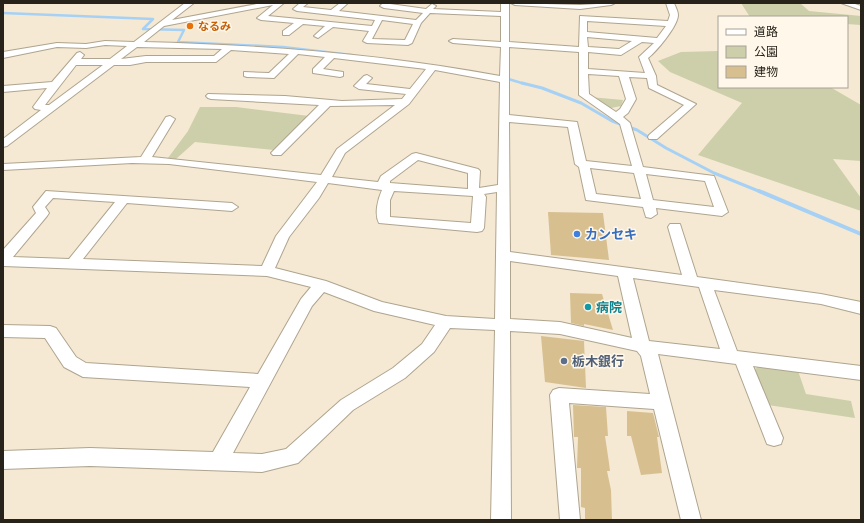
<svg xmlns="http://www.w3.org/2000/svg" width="864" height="523" viewBox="0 0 864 523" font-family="Poppins,'Noto Sans JP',sans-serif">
<rect width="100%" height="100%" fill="#f5e9d3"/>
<g fill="#cccfa9">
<polygon points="741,3 800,3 809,11 861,16 861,25 847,24 847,17 750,17"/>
<polygon points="719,51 719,87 830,87 861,105 861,161 833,159 861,198 861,211 698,155 742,103 670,72 658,61 681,52"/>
<polygon points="590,97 623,100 621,106 611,108"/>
<polygon points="200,107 236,107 309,116 274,150 195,142 176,159 168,158 188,131"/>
<polygon points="762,363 797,368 806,394 851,401 855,418 768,405 753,371"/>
</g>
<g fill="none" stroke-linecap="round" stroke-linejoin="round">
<g stroke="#a6d1f5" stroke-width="2.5">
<polyline points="3,13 153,19 143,29 184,30 178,42 283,47 352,55"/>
<polyline points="505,78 525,84"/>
</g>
<polyline stroke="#a6d1f5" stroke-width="3" points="522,83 542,88 581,103 612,121 637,130 666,148 714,173 761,192"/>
<polyline stroke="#a6d1f5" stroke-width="4" points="759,191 861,234"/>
</g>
<g fill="#d8bf90">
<polygon points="548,212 603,213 609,260 551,255"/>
<polygon points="570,293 602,294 613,330 584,324 584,326 571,323"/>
<polygon points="541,336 584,341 586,388 545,382"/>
<polygon points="573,405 606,407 608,436 605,436 609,463 610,471 607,471 611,490 612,520 585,520 585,508 581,507 581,468 577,468 578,437 574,437"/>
<polygon points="627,411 653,413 659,437 657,437 662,473 641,475 631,436 627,436"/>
</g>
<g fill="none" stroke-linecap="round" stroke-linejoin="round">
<g stroke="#afa48f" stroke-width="2">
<g id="minor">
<path d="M185,3H194L172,20L262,3H284L268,16L372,26L375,20L297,11L293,9L300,3H308L303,7L331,10L340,3H348L339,11L416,20L423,13L384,8L380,6L383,3H391L390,4L426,9L432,4L436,6L433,9L501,12V3H509V42L579,47L580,16L668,21L670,15L666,3H674C675,6 678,11 678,15C678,26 656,52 648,58L656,76L657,85L696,104L657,139H649L648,137L649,135L684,105L649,88L647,78L629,77L636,99L628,113L623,117L630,123L643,167L714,176L728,212L722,216L656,208L657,214L651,218L646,217L643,207L586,200L579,167L575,164L568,127L509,122L510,252L682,275L668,227L670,224H680L697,277L821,294L861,302V314L821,304L714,290L737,351L861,366V380L753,366L783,438L781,444L774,446L767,444L736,364L658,354L701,520H681L654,409L569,403L580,520H560L550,395L553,390L559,388L650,394L641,356L637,351L560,334L510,331L511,520H491L495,330L450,328L434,352L405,378L353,410L298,463L262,472L90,466L3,469V451L90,448L213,452L250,387L83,377L64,367L45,338L3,337V325L50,326L56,328L76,357L86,363L258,374L301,299L311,287L267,276L3,266V250L36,213L33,207L46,191L232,203L238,207L232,211L127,203L83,259L262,266L276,236L317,182L169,164L132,163L3,170V164L141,157L166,117L170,116L175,119L152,157L321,175L337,149L395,105L330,106L281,155H273L271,153L319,105L211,99L208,98L206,96L208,94L285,96L342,101L402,99L406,94L359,89L354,86L364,76L367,75L372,78L366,84L410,89L426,69L334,58L323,69L343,72V76L340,77L313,73V69L325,57L298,54L274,78L247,77L244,76V72L269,73L289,54L231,50L216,62H146L130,65H114L7,146L3,147V139L41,110L35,109L33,107L47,88L3,92V86L52,82L77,53L80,52L84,55L81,59H110L127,46L105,45L86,48L57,47L3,58V52L57,43L86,44L105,41L134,42ZM273,5L257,18L261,20L294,23L283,31V35H289L303,24L325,26L314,36L318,38L333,27L369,31L363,41L367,43L408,45L412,43L421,23L430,13L501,16V42L453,39L449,41L453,43L501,47L500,76C382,54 263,45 144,42L164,26ZM382,20L413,24L405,40L372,39ZM587,21L666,26L657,38L587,32ZM587,37L632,41L619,49L588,47ZM642,42L654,43L639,57L645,73L588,69V52L621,55ZM137,47L222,49L214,56H146L121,59ZM509,47L579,52V95L620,124L632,166L586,161L577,122L509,115ZM76,65H103L49,105H45ZM435,70L500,82L498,185L479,188L480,171L478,169L416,153L412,154L381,176L378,182L332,177L345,153L409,104ZM588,74L619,76L626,99L620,109L616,112L589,94ZM418,160L468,173V189L390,183V181ZM590,168L634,173L641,199L596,194ZM646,174L705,181L714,207L653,200ZM328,183L382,190C378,199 374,214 379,223L477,232L482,231L484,228L486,197L484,194L497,192L495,319L446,316L382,302L326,281L275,268L289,237L319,198ZM394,191L473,196L471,223L390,217V200ZM53,198L115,202L69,259L13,257L47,216L49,213L45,207ZM510,261L618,276L632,338L560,322L510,319ZM633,278L699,287L720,349L649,341ZM324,292L374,311L435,325L422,344L393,368L341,400L286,449L262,454L233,453L312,306Z"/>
<polygon points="511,3 580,5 615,3 611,5 580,9 515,5"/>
<polygon points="841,3 852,3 861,6 861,10"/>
</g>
</g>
<use href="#minor" fill="#fff" fill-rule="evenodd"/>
</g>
<circle fill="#e8710a" stroke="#fef7ea" stroke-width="1.5" cx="190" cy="26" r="4"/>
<circle fill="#3f7fe0" stroke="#fef7ea" stroke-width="1.5" cx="577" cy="234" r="4"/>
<circle fill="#0f9aa8" stroke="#fef7ea" stroke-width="1.5" cx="588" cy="307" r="4"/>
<circle fill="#5c6f8a" stroke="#fef7ea" stroke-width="1.5" cx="564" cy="361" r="4"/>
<g text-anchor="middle" stroke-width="3" stroke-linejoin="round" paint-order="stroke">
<g font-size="11" font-weight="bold" fill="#c56008" stroke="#fef7ea" text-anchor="start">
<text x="198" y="30">なるみ</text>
</g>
<g font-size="13" font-weight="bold" fill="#366cbe" stroke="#fef7ea" text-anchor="start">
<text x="585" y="239">カンセキ</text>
</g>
<g font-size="13" font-weight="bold" fill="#0d838f" stroke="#fef7ea" text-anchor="start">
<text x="596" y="312">病院</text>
</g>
<g font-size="13" font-weight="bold" fill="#4e5e75" stroke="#fef7ea" text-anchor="start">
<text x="572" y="366">栃木銀行</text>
</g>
</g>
<rect width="864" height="523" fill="none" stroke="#27231b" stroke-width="8"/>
<rect x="718" y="16" width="130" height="72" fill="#fef7ea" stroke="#a8a297"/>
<rect x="726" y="29" width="20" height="6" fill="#ffffff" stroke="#a8a297"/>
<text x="754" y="36" font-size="12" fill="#27231b">道路</text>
<rect x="726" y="46" width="20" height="12" fill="#cccfa9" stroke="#a8a297"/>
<text x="754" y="56" font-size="12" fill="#27231b">公園</text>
<rect x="726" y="66" width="20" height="12" fill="#d8bf90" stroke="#a8a297"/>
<text x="754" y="76" font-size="12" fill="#27231b">建物</text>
</svg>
